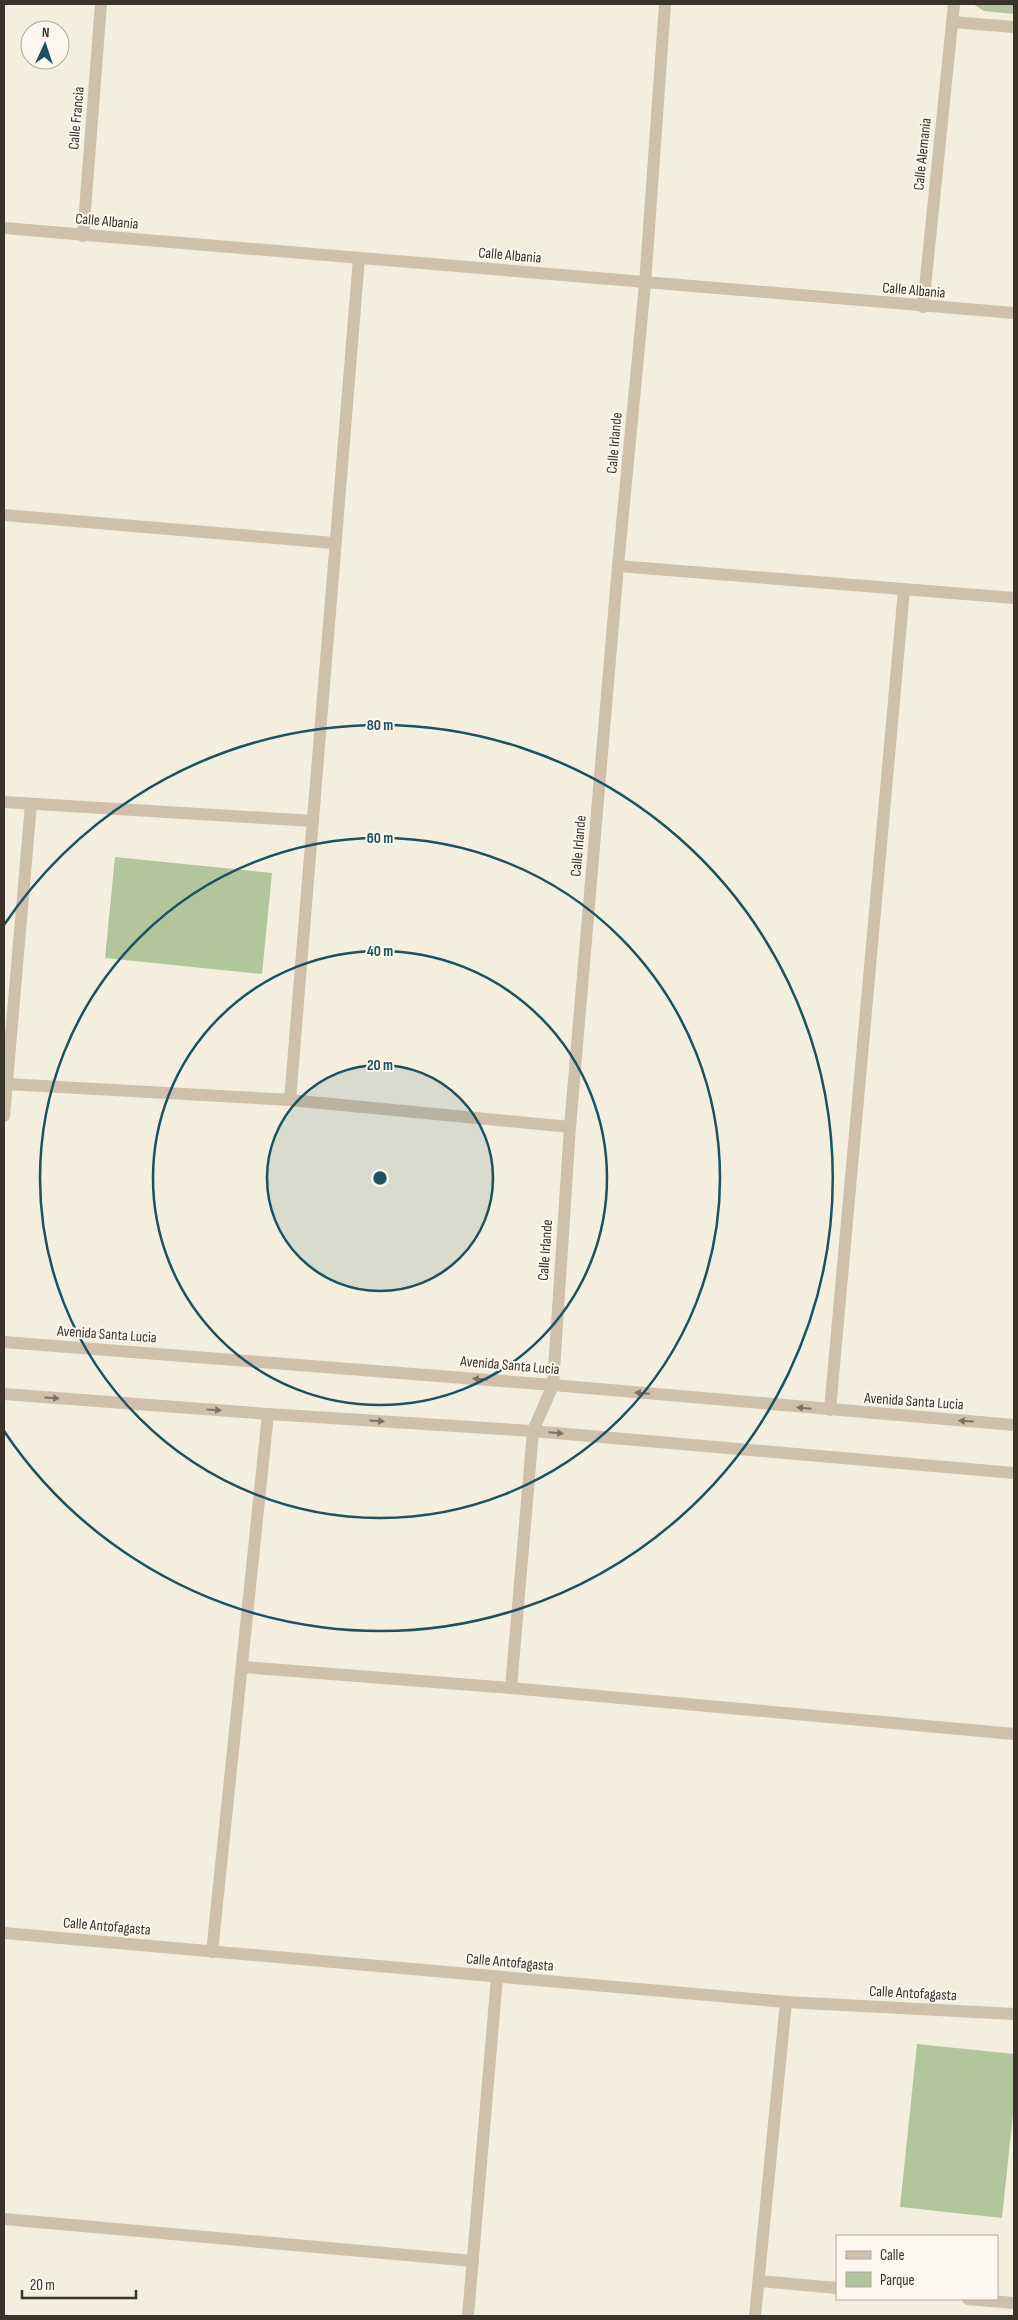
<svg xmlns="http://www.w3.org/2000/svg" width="1018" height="2320" viewBox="0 0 1018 2320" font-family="'Sofia Sans Condensed',sans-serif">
<rect width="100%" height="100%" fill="#f4eedf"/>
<g fill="#b2c59d">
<polygon points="973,4 1014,4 1014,14 984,11"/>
<polygon points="115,857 272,873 262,974 105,958"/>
<polygon points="917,2044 1014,2054 1014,2105 1002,2218 900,2207"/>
</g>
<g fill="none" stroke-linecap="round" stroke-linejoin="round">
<g stroke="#cec0aa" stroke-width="12">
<polyline points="952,22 1014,27"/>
<polyline points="4,228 1014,313"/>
<polyline points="83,236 101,4"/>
<polyline points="923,307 954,4"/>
<polyline points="4,515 334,543"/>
<polyline points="618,566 1014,598"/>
<polyline points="4,802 313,821"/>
<polyline points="7,1084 290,1100 570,1127"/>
<polyline points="290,1100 359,258"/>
<polyline points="4,1116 31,804"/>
<polyline points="4,1342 553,1385 1014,1425"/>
<polyline points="4,1394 268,1414 533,1431 1014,1473"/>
<polyline points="830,1410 904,590"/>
<polyline points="243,1667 511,1688 1014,1734"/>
<polyline points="511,1688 533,1431 553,1385 570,1127 618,566 645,284 665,4"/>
<polyline points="4,1933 786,2002 1014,2014"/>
<polyline points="212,1952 268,1414"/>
<polyline points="4,2219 473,2261"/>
<polyline points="759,2281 837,2288"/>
<polyline points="968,2299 1014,2303"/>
<polyline points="468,2316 497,1977"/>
<polyline points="755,2316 786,2002"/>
</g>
</g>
<defs><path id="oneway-solid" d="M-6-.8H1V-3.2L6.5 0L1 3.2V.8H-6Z" transform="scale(1.25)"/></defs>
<g fill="#7d7264">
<use href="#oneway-solid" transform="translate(480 1379) rotate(-176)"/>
<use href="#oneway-solid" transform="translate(642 1393) rotate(-175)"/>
<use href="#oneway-solid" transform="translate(52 1398) rotate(4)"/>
<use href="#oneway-solid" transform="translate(804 1408) rotate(-175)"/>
<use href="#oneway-solid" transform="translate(214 1410) rotate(4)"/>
<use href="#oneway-solid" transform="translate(377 1421) rotate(4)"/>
<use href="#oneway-solid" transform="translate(966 1421) rotate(-176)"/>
<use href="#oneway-solid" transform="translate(556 1433) rotate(5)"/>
</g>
<circle cx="380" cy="1178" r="113" fill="#1c515f" fill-opacity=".12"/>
<g fill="none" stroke="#1c515f" stroke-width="2.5">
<circle cx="380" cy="1178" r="113"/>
<circle cx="380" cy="1178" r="227"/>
<circle cx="380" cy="1178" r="340"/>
<path d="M4 925A453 453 0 1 1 4 1431"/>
</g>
<g text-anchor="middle" stroke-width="4" stroke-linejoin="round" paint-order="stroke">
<g font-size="15" fill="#3b322a" stroke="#fbf7ec">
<text transform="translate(76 118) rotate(-85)" y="5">Calle Francia</text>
<text transform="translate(922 154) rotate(-84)" y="5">Calle Alemania</text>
<text transform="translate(107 221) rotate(5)" y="5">Calle Albania</text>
<text transform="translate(510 255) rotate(5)" y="5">Calle Albania</text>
<text transform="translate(914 290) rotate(5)" y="5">Calle Albania</text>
<text transform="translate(614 443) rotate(-85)" y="5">Calle Irlande</text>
<text transform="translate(578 846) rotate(-85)" y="5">Calle Irlande</text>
<text transform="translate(545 1250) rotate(-86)" y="5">Calle Irlande</text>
<text transform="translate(107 1334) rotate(4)" y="5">Avenida Santa Lucia</text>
<text transform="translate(510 1365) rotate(5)" y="5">Avenida Santa Lucia</text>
<text transform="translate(914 1401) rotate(4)" y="5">Avenida Santa Lucia</text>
<text transform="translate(107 1926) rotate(5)" y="5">Calle Antofagasta</text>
<text transform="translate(510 1962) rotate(5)" y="5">Calle Antofagasta</text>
<text transform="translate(913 1993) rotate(3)" y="5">Calle Antofagasta</text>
</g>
</g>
<circle cx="380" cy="1178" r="8" fill="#1c515f" stroke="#fbf7ec" stroke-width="2.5"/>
<g font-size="15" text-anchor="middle" font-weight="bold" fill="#1c515f" stroke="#fbf7ec" stroke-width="4" stroke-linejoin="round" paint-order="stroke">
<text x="380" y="730">80 m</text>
<text x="380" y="843">60 m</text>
<text x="380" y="956">40 m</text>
<text x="380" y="1070">20 m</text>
</g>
<rect width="1018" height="2320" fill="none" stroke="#3b322a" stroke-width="10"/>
<rect x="836" y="2235" width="162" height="65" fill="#fbf7ec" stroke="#aea89e"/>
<rect x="846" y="2251" width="25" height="8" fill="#cec0aa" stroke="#aea89e"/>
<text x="880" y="2260" font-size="15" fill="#3b322a">Calle</text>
<rect x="846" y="2272" width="25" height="15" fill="#b2c59d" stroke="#aea89e"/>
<text x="880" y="2285" font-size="15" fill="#3b322a">Parque</text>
<g transform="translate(45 45) rotate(3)"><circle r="24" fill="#fbf7ec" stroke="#aea89e"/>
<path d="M0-4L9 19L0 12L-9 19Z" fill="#1c515f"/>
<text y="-8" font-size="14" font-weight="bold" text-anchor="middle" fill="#3b322a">N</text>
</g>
<path d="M22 2290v8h114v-8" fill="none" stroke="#3b322a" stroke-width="2.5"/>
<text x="30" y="2290" font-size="15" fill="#3b322a" stroke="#fbf7ec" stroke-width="4" paint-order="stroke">20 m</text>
</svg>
